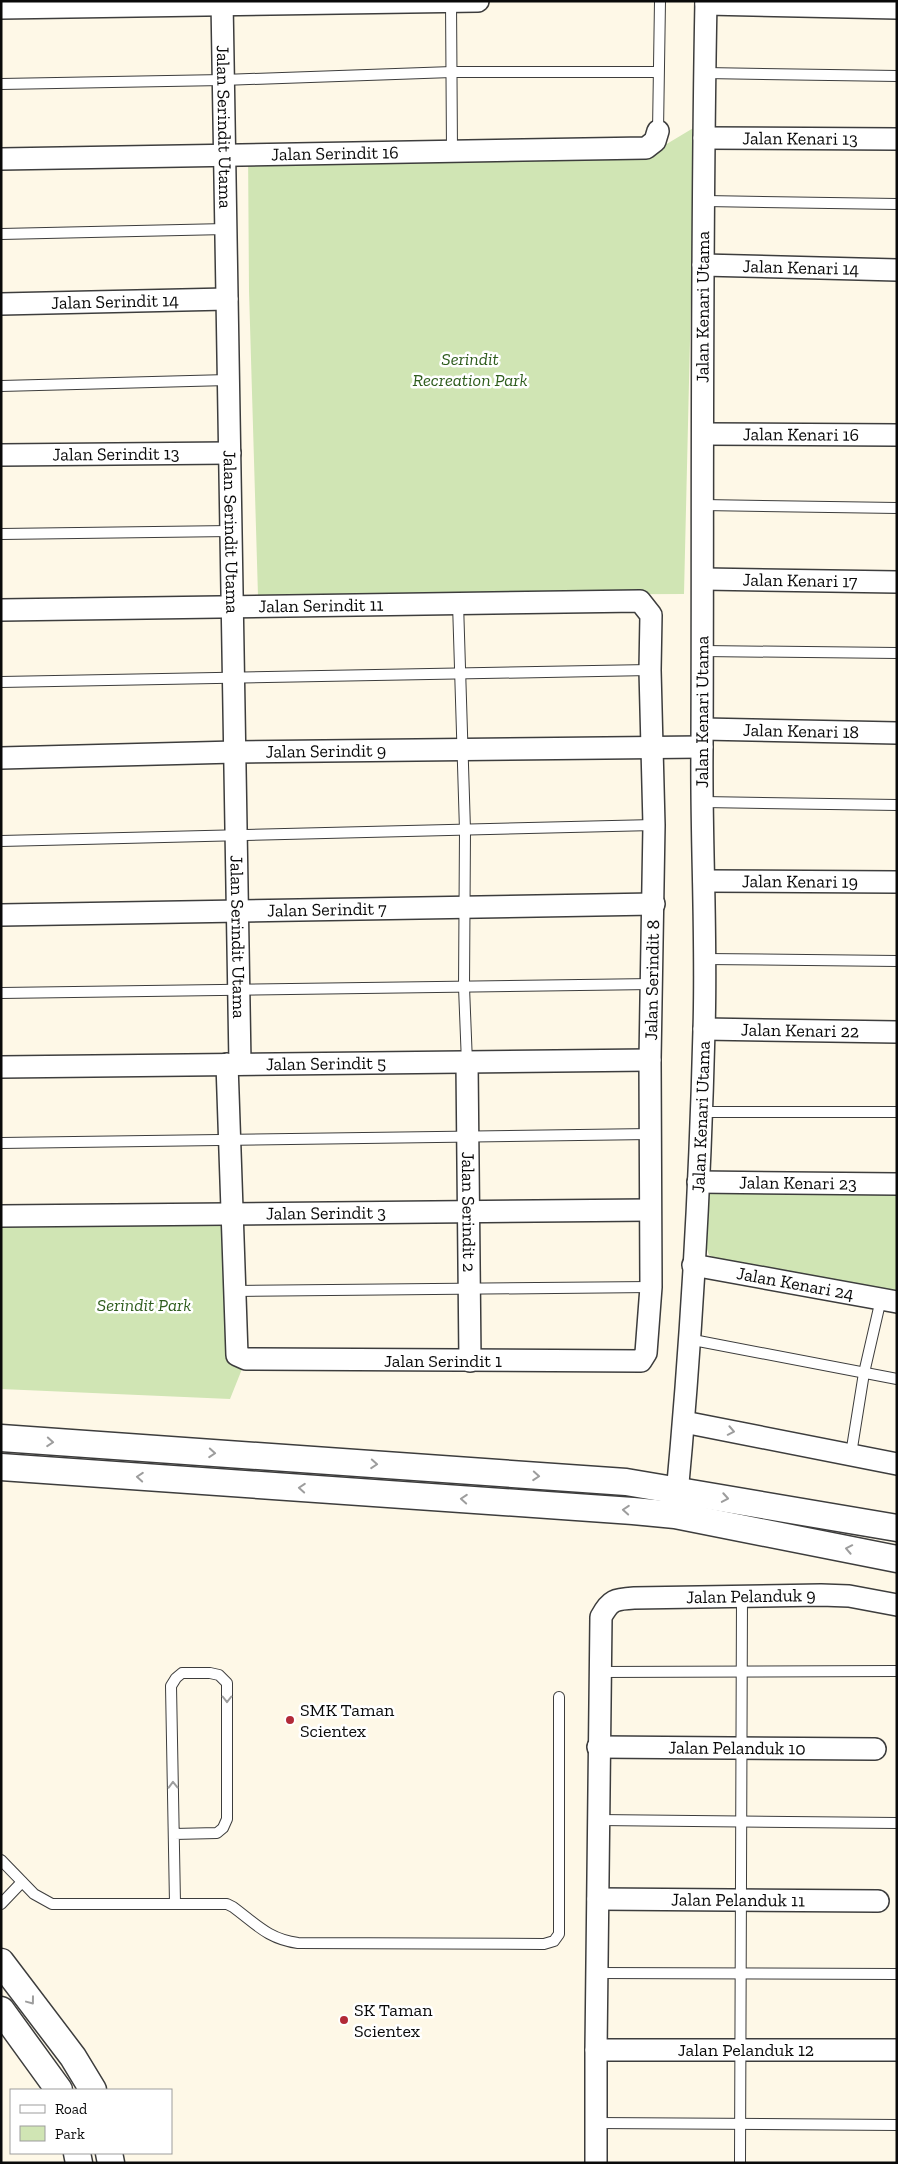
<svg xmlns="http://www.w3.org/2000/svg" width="898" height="2164" viewBox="0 0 898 2164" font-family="'Zilla Slab',serif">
<rect width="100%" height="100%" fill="#fef8e7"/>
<g fill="#d0e5b4">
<polygon points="695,127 684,594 258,596 249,291 248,147 665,145"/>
<path d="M708,1191L897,1194V1298L778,1273L770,1267C742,1275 733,1268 709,1255L700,1229Z"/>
<polygon points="233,1214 246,1359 230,1399 1,1389 1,1216"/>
</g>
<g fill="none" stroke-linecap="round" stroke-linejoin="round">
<g stroke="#3d3d3d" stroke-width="12">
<g id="service">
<polyline points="451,1 452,151"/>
<polyline points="705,73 897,76"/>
<polyline points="1,84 223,80 452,72 658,72"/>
<polyline points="658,131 660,1"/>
<polyline points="705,201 897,204"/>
<polyline points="1,234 226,229"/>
<polyline points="1,386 228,380"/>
<polyline points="703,505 897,508"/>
<polyline points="1,534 231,531"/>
<polyline points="458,603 465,830 464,987 467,1063"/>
<polyline points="703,651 897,653"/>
<polyline points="1,682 650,670"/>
<polyline points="703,802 897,805"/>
<polyline points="1,841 654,825"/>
<polyline points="704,959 897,961"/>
<polyline points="1,993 652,984"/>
<polyline points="700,1112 897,1112"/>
<polyline points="1,1143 650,1134"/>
<polyline points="235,1291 651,1287"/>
<polyline points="688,1339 897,1379"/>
<polyline points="851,1454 864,1373 881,1299"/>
<polyline points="599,1672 897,1671"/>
<polyline points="598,1820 897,1823"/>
<polyline points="174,1834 217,1833 223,1828 227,1819 227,1683 219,1675 210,1673 182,1673 176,1678 171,1686 175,1903"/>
<path d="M1,1860L34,1894L52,1904H227L233,1907C256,1924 268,1939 298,1943L544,1944L554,1941L559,1934V1697"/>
<polyline points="1,1904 22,1882"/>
<polyline points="596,1973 897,1974"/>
<polyline points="596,2123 897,2125"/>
<polyline points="740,2163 742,1596"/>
</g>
</g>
<g stroke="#3d3d3d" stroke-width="24">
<g id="minor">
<path id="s1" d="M222,1L240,1064"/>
<polyline points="706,4 897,8"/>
<polyline points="1,8 478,1"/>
<path id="s2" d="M704,138L897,139"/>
<path id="s3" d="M1,159L646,148L655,141L658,131"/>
<path id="s4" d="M703,265L897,270"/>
<path id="s5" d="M1,304L227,299"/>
<path id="s6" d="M703,434L897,435"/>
<path id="s7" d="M1,455L230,453"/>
<path id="s8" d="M704,579L897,582"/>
<path id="s9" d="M1,610L640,601L651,615L650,670L654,825L650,1060L651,1287L646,1353L641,1361L246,1359L237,1355L227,1064"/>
<path id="s10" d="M703,729L897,733"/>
<path id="s11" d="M1,758L235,752L702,747"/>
<path id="s12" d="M704,881L897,882"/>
<path id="s13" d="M1,915L654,904"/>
<path id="s14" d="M704,1029L897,1032"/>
<path id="s15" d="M467,1063L470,1361"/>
<path id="s16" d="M1,1067L650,1060"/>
<path id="s17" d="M698,1182L897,1184"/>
<path id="s18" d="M1,1216L650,1210"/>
<path id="s19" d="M693,1265L897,1302"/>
<polyline points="684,1422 897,1464"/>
<path id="s20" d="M676,1505C691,1347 700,1188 704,1030C707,936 701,843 702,750C703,500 701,251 706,1"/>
<path id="s21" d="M598,1747L875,1749"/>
<path id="s22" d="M598,1899L878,1901"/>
<path id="s23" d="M596,2050H897"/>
<path id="s24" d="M596,2163V2050L601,1617C610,1600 615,1599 634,1598L821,1595L849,1596L897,1605"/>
</g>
</g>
<g stroke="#3d3d3d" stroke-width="29">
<g id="tertiary">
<polyline points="1,1438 626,1482 897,1528"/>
<polyline points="1,1467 633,1511 675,1515 897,1559"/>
<polyline points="1,1962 73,2057 93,2090"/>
<polyline points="1,2010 59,2090"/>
<polyline points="77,2153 79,2163"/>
<polyline points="109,2153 111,2163"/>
</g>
</g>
<use href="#service" stroke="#fff" stroke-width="10"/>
<use href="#minor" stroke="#fff" stroke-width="21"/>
<use href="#tertiary" stroke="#fff" stroke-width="26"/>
</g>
<defs><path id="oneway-chevron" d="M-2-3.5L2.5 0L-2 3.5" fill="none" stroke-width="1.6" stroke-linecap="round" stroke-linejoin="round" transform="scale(1.25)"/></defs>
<g stroke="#9d9d9d">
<use href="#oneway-chevron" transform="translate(731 1431) rotate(11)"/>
<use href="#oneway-chevron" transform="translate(50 1442) rotate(4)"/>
<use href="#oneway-chevron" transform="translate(212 1453) rotate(4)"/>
<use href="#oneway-chevron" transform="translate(374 1464) rotate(4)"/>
<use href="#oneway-chevron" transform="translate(536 1476) rotate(4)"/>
<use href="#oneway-chevron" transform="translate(140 1477) rotate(-176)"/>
<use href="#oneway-chevron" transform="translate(302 1488) rotate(-176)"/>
<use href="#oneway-chevron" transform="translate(725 1498) rotate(10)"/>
<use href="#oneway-chevron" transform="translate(464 1499) rotate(-176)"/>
<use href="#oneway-chevron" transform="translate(626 1510) rotate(-176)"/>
<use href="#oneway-chevron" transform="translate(849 1549) rotate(-169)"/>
<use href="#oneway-chevron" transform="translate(227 1699) rotate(90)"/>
<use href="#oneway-chevron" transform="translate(173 1785) rotate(-91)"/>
<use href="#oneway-chevron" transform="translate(31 2001) rotate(53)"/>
</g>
<g fill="#b22937" stroke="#fff" stroke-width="2">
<circle cx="290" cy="1720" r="5"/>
<circle cx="344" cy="2020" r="5"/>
</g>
<g text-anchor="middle" stroke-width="5" stroke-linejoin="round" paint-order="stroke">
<g font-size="18" fill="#0a0a0a" stroke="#fff">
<text dy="6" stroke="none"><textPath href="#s1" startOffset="126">Jalan Serindit Utama</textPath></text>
<text dy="6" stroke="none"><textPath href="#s2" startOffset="96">Jalan Kenari 13</textPath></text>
<text dy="6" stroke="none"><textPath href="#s3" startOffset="334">Jalan Serindit 16</textPath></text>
<text dy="6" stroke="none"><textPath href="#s4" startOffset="98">Jalan Kenari 14</textPath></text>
<text dy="6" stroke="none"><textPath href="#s5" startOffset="114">Jalan Serindit 14</textPath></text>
<text dy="6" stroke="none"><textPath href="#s20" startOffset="1199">Jalan Kenari Utama</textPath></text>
<text dy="6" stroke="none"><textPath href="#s6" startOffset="98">Jalan Kenari 16</textPath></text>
<text dy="6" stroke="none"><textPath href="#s7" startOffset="115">Jalan Serindit 13</textPath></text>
<text dy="6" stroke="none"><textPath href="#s1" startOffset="531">Jalan Serindit Utama</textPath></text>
<text dy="6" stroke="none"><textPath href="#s8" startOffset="96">Jalan Kenari 17</textPath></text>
<text dy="6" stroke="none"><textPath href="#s9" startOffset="320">Jalan Serindit 11</textPath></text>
<text dy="6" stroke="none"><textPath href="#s20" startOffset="794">Jalan Kenari Utama</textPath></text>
<text dy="6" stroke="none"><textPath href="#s10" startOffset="98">Jalan Kenari 18</textPath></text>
<text dy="6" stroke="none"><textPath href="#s11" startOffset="325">Jalan Serindit 9</textPath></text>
<text dy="6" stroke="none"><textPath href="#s12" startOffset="96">Jalan Kenari 19</textPath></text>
<text dy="6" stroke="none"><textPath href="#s13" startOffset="326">Jalan Serindit 7</textPath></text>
<text dy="6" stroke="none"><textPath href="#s1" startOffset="936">Jalan Serindit Utama</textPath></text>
<text transform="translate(652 980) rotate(-89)" y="6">Jalan Serindit 8</text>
<text dy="6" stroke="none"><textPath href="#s14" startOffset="96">Jalan Kenari 22</textPath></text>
<text dy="6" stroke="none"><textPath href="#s16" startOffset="325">Jalan Serindit 5</textPath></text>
<text dy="6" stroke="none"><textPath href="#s20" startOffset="389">Jalan Kenari Utama</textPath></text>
<text dy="6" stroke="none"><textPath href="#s17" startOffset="100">Jalan Kenari 23</textPath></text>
<text dy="6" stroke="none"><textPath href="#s15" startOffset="149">Jalan Serindit 2</textPath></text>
<text dy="6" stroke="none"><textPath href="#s18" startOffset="325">Jalan Serindit 3</textPath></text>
<text dy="6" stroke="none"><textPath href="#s19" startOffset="104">Jalan Kenari 24</textPath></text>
<text x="443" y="1367">Jalan Serindit 1</text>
<text dy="6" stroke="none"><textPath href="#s24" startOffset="704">Jalan Pelanduk 9</textPath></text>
<text dy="6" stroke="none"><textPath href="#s21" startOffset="139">Jalan Pelanduk 10</textPath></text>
<text dy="6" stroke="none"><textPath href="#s22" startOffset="140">Jalan Pelanduk 11</textPath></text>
<text dy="6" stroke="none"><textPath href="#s23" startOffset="150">Jalan Pelanduk 12</textPath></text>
</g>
<g font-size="18" font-style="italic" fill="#2f5d1e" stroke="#fff">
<text x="470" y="365">Serindit<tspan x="470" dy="21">Recreation Park</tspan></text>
<text x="144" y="1311">Serindit Park</text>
</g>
<g font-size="18" fill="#0a0a0a" stroke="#fff" text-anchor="start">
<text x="300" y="1716">SMK Taman<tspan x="300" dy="21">Scientex</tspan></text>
<text x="354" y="2016">SK Taman<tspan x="354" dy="21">Scientex</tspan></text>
</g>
</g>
<rect width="898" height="2164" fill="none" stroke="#0a0a0a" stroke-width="5"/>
<rect x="10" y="2089" width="162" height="65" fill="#ffffff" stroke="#9d9d9d"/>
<rect x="20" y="2105" width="25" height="8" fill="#ffffff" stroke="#9d9d9d"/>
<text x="55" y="2114" font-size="15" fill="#0a0a0a">Road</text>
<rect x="20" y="2126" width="25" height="15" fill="#d0e5b4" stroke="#9d9d9d"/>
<text x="55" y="2139" font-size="15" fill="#0a0a0a">Park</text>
</svg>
